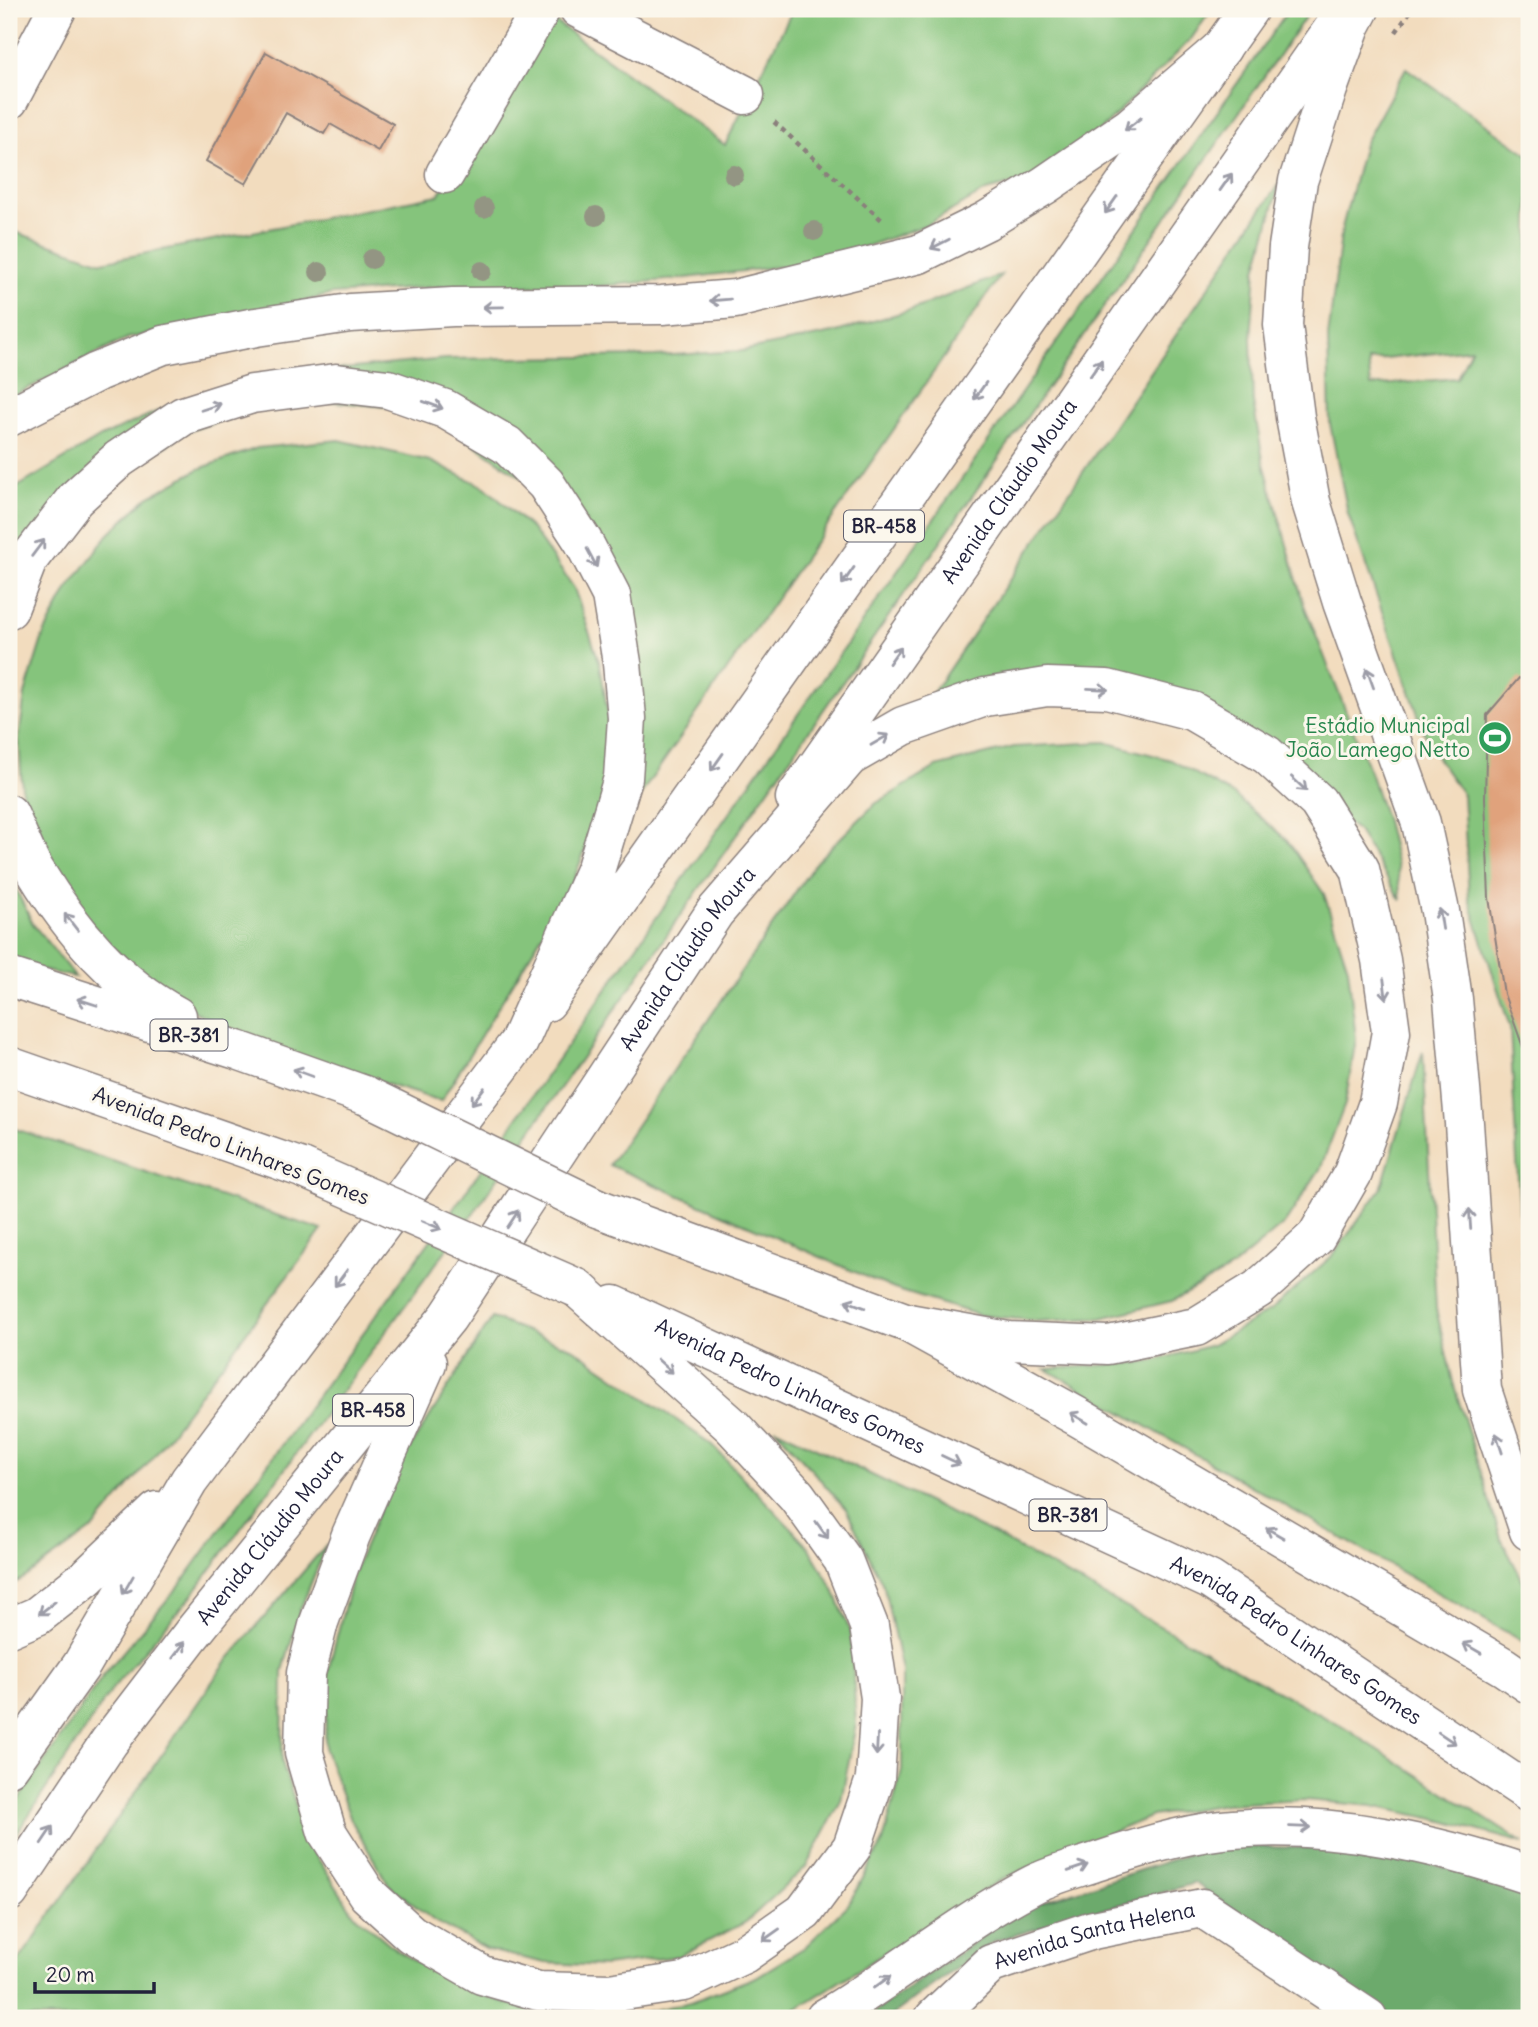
<svg xmlns="http://www.w3.org/2000/svg" width="1538" height="2027" viewBox="0 0 1538 2027" font-family="Delius,sans-serif">
<rect width="100%" height="100%" fill="#fbf7ec"/>
<filter id="ink" filterUnits="userSpaceOnUse"><feTurbulence type="fractalNoise" baseFrequency=".0143" numOctaves="2"/><feDisplacementMap in="SourceGraphic" scale="14" xChannelSelector="R" yChannelSelector="G"/><feConvolveMatrix kernelMatrix="1 2 1 2 8 2 1 2 1" color-interpolation-filters="sRGB"/></filter>
<filter id="wash" filterUnits="userSpaceOnUse"><feTurbulence type="fractalNoise" baseFrequency=".00686" numOctaves="4" result="noise"/><feDisplacementMap in="SourceGraphic" scale="28" xChannelSelector="R" yChannelSelector="G"/><feGaussianBlur stdDeviation="1.57" result="paint"/><feColorMatrix in="noise" values="0 0 0 0 0 0 0 0 0 0 0 0 0 0 0 0 0 1.4 0 .05"/><feComposite in="paint" operator="in"/></filter>
<g filter="url(#wash)">
<rect width="100%" height="100%" fill="#f2dcbe"/>
<g fill="#85c47c" stroke="#54735c" stroke-width="2" fill-rule="evenodd">
<polygon points="793,9 1212,9 1191,39 1100,131 1038,178 986,191 926,225 825,261 678,279 590,287 450,286 333,294 223,321 128,338 9,398 9,234 12,231 102,262 438,195 549,17 725,145"/>
<polygon points="1289,9 1311,9 477,1208 192,1595 112,1689 9,1845 9,1813 105,1673 179,1586 459,1201"/>
<path d="M1406,68L1529,155V1389L1510,1028L1469,899L1463,795L1429,746L1348,514L1330,424L1328,337L1342,228L1364,144ZM1471,349L1457,378L1371,386L1368,361Z"/>
<polygon points="1280,182 1256,270 1251,338 1253,402 1263,460 1304,605 1370,772 1386,821 1397,866 1401,901 1358,831 1172,692 928,700"/>
<polygon points="1001,275 625,817 635,656 537,488 449,427 389,407 325,401 255,408 184,433 74,511 9,630 9,492 101,437 169,406 343,369 445,359 655,356 742,351 833,333 914,309"/>
<polygon points="339,440 430,461 485,487 532,529 574,588 600,664 610,728 606,797 569,891 441,1101 265,1047 178,1003 69,912 23,806 19,738 25,694 43,636 67,590 108,535 148,497 199,469 257,448"/>
<polygon points="1105,742 1171,760 1234,795 1287,840 1324,894 1348,968 1356,1039 1345,1104 1320,1169 1285,1223 1230,1269 1172,1301 1101,1318 1038,1321 979,1315 894,1289 609,1165 816,862 875,804 936,767 1014,747"/>
<polygon points="9,875 33,924 75,977 9,964"/>
<polygon points="1423,1051 1436,1309 1453,1382 1501,1539 1529,1592 1529,1645 1046,1369 1149,1362 1212,1345 1271,1310 1333,1255 1381,1189"/>
<polygon points="9,1127 322,1230 151,1460 93,1529 26,1577 9,1586"/>
<polygon points="492,1318 574,1349 711,1444 807,1545 834,1590 851,1634 856,1724 841,1801 806,1867 746,1922 679,1956 605,1966 545,1963 488,1950 434,1921 388,1884 351,1820 325,1750 327,1675 353,1573 396,1470"/>
<polygon points="775,1428 991,1533 1343,1727 1523,1843 1440,1820 1372,1806 1305,1800 1225,1804 1152,1816 1002,1879 782,2018 617,2018 691,2002 756,1977 805,1947 848,1905 883,1842 902,1770 902,1671 884,1587 846,1509"/>
<polygon points="327,1544 300,1610 283,1671 282,1762 309,1845 354,1914 398,1951 470,1991 541,2014 587,2018 9,2018 9,1975 226,1662"/>
</g>
<polygon fill="#6caa6c" stroke="#476654" stroke-width="2" points="1214,1846 1374,1849 1529,1890 1529,2018 1391,2018 1195,1883 994,1941 888,2018 866,2018 1021,1909"/>
<g id="blocks">
<g fill="#e0a27b">
<polygon points="266,52 393,124 378,151 330,124 324,134 286,113 246,184 206,161"/>
<polygon points="1519,678 1529,683 1529,1064 1504,994 1489,898 1485,798 1487,715"/>
</g>
</g>
</g>
<g filter="url(#ink)">
<use href="#blocks" fill-opacity="0" stroke="#8a7f7c" stroke-width="2"/>
<g fill="none" stroke-linecap="round" stroke-linejoin="round">
<g stroke="#8a7f7c" stroke-width="41">
<g id="minor">
<polyline points="579,9 745,95"/>
<polyline points="9,100 57,9"/>
<polyline points="445,174 541,9"/>
<path id="s1" d="M934,2018L991,1964L1093,1930L1202,1908L1368,2018"/>
</g>
</g>
<g stroke="#8a7f7c" stroke-width="41">
<g id="major">
<path id="s2" d="M795,798L1347,9"/>
<polyline points="547,1002 1249,9"/>
</g>
</g>
<g stroke="#8a7f7c" stroke-width="41">
<g id="highway">
<polyline points="1360,9 1351,26 1328,89 1298,181 1288,247 1283,325 1295,417 1311,502 1342,602 1421,823 1440,911 1453,999 1464,1123 1482,1390 1529,1531"/>
<polyline points="9,417 97,372 163,345 256,327 350,313 453,307 662,305 735,299 919,254 986,221 1045,185 1130,127 1222,48"/>
<polyline points="9,609 28,560 75,499 119,459 183,416 252,394 336,383 388,389 445,409 507,445 546,484 583,541 611,595 622,663 627,718 623,778 596,868 519,1042 189,1481 81,1666 9,1767"/>
<path d="M9,814C18,833 25,854 36,872C72,931 116,983 177,1016"/>
<polyline points="9,977 240,1051 367,1096"/>
<polyline points="9,1066 302,1168"/>
<polyline points="597,1208 908,1323 1078,1417 1504,1667 1529,1684"/>
<path id="s3" d="M614,1305L1210,1580L1529,1793"/>
<polyline points="427,1363 351,1535 319,1622 306,1673 304,1753 327,1832 367,1894 411,1934 482,1975 538,1991 609,1993 684,1982 744,1954 804,1912 852,1847 875,1779 880,1698 869,1626 843,1560 797,1496 732,1426 577,1288"/>
<polyline points="9,1628 37,1616 87,1577 157,1511"/>
<path id="s4" d="M9,1892L109,1742L191,1635L448,1317L715,912L849,757L903,726L985,697L1047,687L1107,689L1192,711L1267,755L1318,802L1360,869L1381,960L1391,1032L1378,1103L1353,1173L1316,1237L1258,1289L1196,1327L1108,1345L1008,1341L908,1323"/>
<path d="M825,2018C896,1976 960,1922 1034,1884C1054,1874 1078,1868 1099,1861C1140,1847 1190,1832 1233,1829C1334,1821 1434,1843 1529,1875"/>
</g>
</g>
<g stroke="#8a7f7c" stroke-width="4.5" stroke-dasharray="5 5" stroke-linecap="butt">
<polyline points="1396,32 1412,9"/>
<polyline points="774,122 884,222"/>
</g>
<use href="#minor" stroke="#fff" stroke-width="38"/>
<use href="#major" stroke="#fff" stroke-width="38"/>
<use href="#highway" stroke="#fff" stroke-width="38"/>
<g stroke="#8a7f7c" stroke-width="41" stroke-linecap="butt">
<g id="highway-bridge">
<polyline points="367,1096 597,1208"/>
<polyline points="302,1168 577,1288"/>
</g>
</g>
<use href="#highway-bridge" stroke="#fff" stroke-width="38"/>
</g>
<g fill="#939583">
<circle cx="734" cy="175" r="10"/>
<circle cx="484" cy="208" r="10"/>
<circle cx="596" cy="216" r="10"/>
<circle cx="814" cy="231" r="10"/>
<circle cx="372" cy="259" r="10"/>
<circle cx="482" cy="271" r="10"/>
<circle cx="319" cy="272" r="10"/>
</g>
<defs><path id="oneway-shaft" d="M-6 0H5M1.5-3L5.5 0L1.5 3" fill="none" stroke-width="1.6" stroke-linecap="round" stroke-linejoin="round" transform="scale(1.75)"/></defs>
<g stroke="#9c9ca7">
<use href="#oneway-shaft" transform="translate(1133 124) rotate(142)"/>
<use href="#oneway-shaft" transform="translate(1226 182) rotate(-55)"/>
<use href="#oneway-shaft" transform="translate(1111 205) rotate(125)"/>
<use href="#oneway-shaft" transform="translate(940 244) rotate(153)"/>
<use href="#oneway-shaft" transform="translate(720 300) rotate(175)"/>
<use href="#oneway-shaft" transform="translate(493 307) rotate(179)"/>
<use href="#oneway-shaft" transform="translate(1096 368) rotate(-55)"/>
<use href="#oneway-shaft" transform="translate(980 391) rotate(125)"/>
<use href="#oneway-shaft" transform="translate(433 405) rotate(20)"/>
<use href="#oneway-shaft" transform="translate(211 407) rotate(-18)"/>
<use href="#oneway-shaft" transform="translate(38 548) rotate(-53)"/>
<use href="#oneway-shaft" transform="translate(592 558) rotate(62)"/>
<use href="#oneway-shaft" transform="translate(848 576) rotate(125)"/>
<use href="#oneway-shaft" transform="translate(895 655) rotate(-55)"/>
<use href="#oneway-shaft" transform="translate(1370 678) rotate(-110)"/>
<use href="#oneway-shaft" transform="translate(1098 689) rotate(3)"/>
<use href="#oneway-shaft" transform="translate(880 740) rotate(-30)"/>
<use href="#oneway-shaft" transform="translate(717 762) rotate(125)"/>
<use href="#oneway-shaft" transform="translate(1299 784) rotate(43)"/>
<use href="#oneway-shaft" transform="translate(1441 919) rotate(-99)"/>
<use href="#oneway-shaft" transform="translate(71 922) rotate(-128)"/>
<use href="#oneway-shaft" transform="translate(1385 989) rotate(83)"/>
<use href="#oneway-shaft" transform="translate(87 1002) rotate(-162)"/>
<use href="#oneway-shaft" transform="translate(303 1073) rotate(-160)"/>
<use href="#oneway-shaft" transform="translate(478 1096) rotate(127)"/>
<use href="#oneway-shaft" transform="translate(513 1219) rotate(-57)"/>
<use href="#oneway-shaft" transform="translate(1470 1219) rotate(-94)"/>
<use href="#oneway-shaft" transform="translate(432 1225) rotate(23)"/>
<use href="#oneway-shaft" transform="translate(341 1278) rotate(127)"/>
<use href="#oneway-shaft" transform="translate(855 1304) rotate(-160)"/>
<use href="#oneway-shaft" transform="translate(665 1366) rotate(42)"/>
<use href="#oneway-shaft" transform="translate(1079 1418) rotate(-150)"/>
<use href="#oneway-shaft" transform="translate(1499 1443) rotate(-108)"/>
<use href="#oneway-shaft" transform="translate(951 1460) rotate(25)"/>
<use href="#oneway-shaft" transform="translate(822 1530) rotate(54)"/>
<use href="#oneway-shaft" transform="translate(1275 1533) rotate(-150)"/>
<use href="#oneway-shaft" transform="translate(128 1585) rotate(120)"/>
<use href="#oneway-shaft" transform="translate(47 1608) rotate(142)"/>
<use href="#oneway-shaft" transform="translate(1472 1648) rotate(-150)"/>
<use href="#oneway-shaft" transform="translate(179 1650) rotate(-53)"/>
<use href="#oneway-shaft" transform="translate(1447 1738) rotate(34)"/>
<use href="#oneway-shaft" transform="translate(877 1745) rotate(93)"/>
<use href="#oneway-shaft" transform="translate(1300 1827) rotate(2)"/>
<use href="#oneway-shaft" transform="translate(47 1835) rotate(-56)"/>
<use href="#oneway-shaft" transform="translate(1078 1868) rotate(-19)"/>
<use href="#oneway-shaft" transform="translate(771 1935) rotate(145)"/>
<use href="#oneway-shaft" transform="translate(882 1982) rotate(-35)"/>
</g>
</g>
<defs>
<g id="stadium-disc" transform="scale(1.75)"><circle r="9.5" fill="#2e9e5b" stroke="#fbf7ec"/><path d="M0-5a6.5 5 0 1 0 0 10a6.5 5 0 1 0 0-10ZM-3.5-1.8h7v3.6h-7Z" fill="#fff"/></g>
</defs>
<g fill-rule="evenodd">
<use href="#stadium-disc" x="1495" y="738"/>
</g>
<g text-anchor="middle" stroke-width="6" stroke-linejoin="round" paint-order="stroke">
<g fill="#fbf7ec" stroke="#636270" stroke-width="2">
<rect x="844" y="510.5" width="80" height="31" rx="5"/>
<rect x="150.5" y="1019.5" width="77" height="31" rx="5"/>
<rect x="333" y="1394.5" width="80" height="31" rx="5"/>
<rect x="1029.5" y="1499.5" width="77" height="31" rx="5"/>
</g>
<g font-size="19" font-weight="bold" fill="#22223b">
<text x="884" y="533">BR-458</text>
<text x="189" y="1042">BR-381</text>
<text x="373" y="1417">BR-458</text>
<text x="1068" y="1522">BR-381</text>
</g>
<g font-size="21" fill="#22223b" stroke="#fbf7ec">
<text dy="7" stroke="none"><textPath href="#s2" startOffset="374">Avenida Cláudio Moura</textPath></text>
<text dy="7" stroke="none"><textPath href="#s4" startOffset="1155">Avenida Cláudio Moura</textPath></text>
<text transform="translate(231 1146) rotate(21)" y="7">Avenida Pedro Linhares Gomes</text>
<text dy="7" stroke="none"><textPath href="#s3" startOffset="194">Avenida Pedro Linhares Gomes</textPath></text>
<text dy="7" stroke="none"><textPath href="#s4" startOffset="441">Avenida Cláudio Moura</textPath></text>
<text dy="7" stroke="none"><textPath href="#s3" startOffset="761">Avenida Pedro Linhares Gomes</textPath></text>
<text dy="7" stroke="none"><textPath href="#s1" startOffset="186">Avenida Santa Helena</textPath></text>
</g>
<g font-size="21" fill="#27864d" stroke="#fbf7ec" text-anchor="end">
<text x="1470" y="733">Estádio Municipal<tspan x="1470" dy="24">João Lamego Netto</tspan></text>
</g>
</g>
<rect width="1538" height="2027" fill="none" stroke="#fbf7ec" stroke-width="35"/>
<path d="M35 1982v10h119v-10" fill="none" stroke="#22223b" stroke-width="3.5"/>
<text x="46" y="1982" font-size="21" fill="#22223b" stroke="#fbf7ec" stroke-width="5" paint-order="stroke">20 m</text>
</svg>
